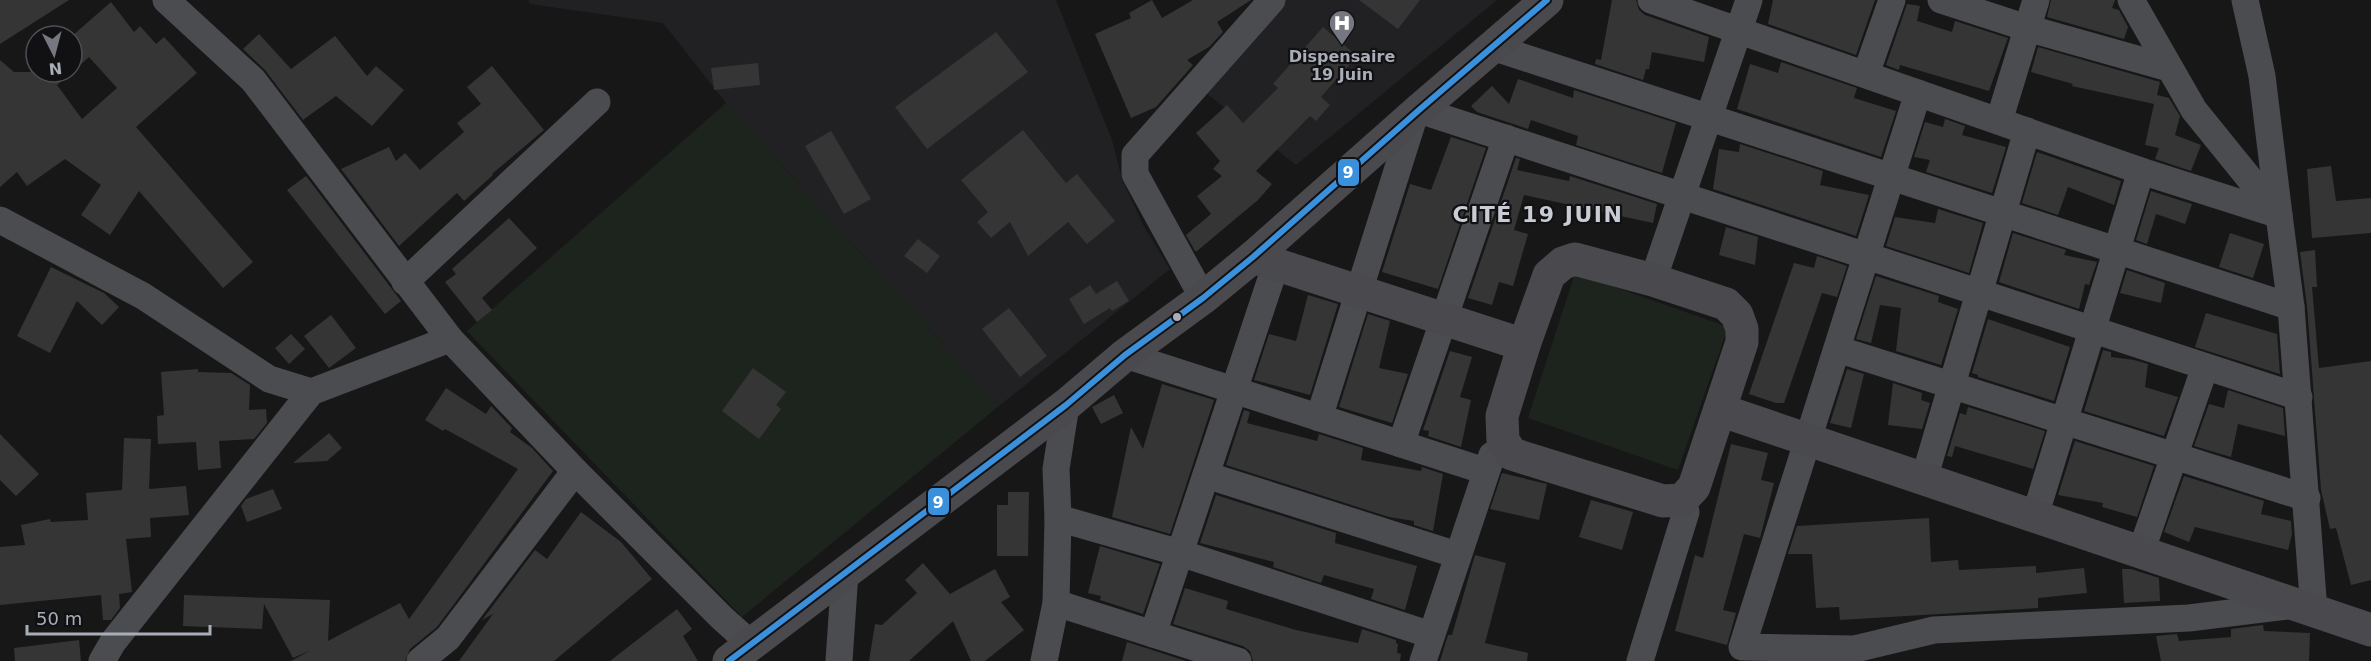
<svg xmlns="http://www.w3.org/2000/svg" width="2371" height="661" viewBox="0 0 2371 661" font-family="'DejaVu Sans',sans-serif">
<rect width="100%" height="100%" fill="#171717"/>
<g fill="#212123">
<polygon points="528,0 1056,0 1112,140 1122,179 1143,225 1170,269 999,406 726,103 663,23 530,4"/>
<polygon points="1282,0 1497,0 1296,165 1205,92"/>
</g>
<g fill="#1d241e">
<polygon points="726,103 999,406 742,617 467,331"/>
<polygon points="1575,273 1728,327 1678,470 1528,418"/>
</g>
<g fill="#353536">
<polygon points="0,0 69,0 0,44"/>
<polygon points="1152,0 1162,18 1193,0 1251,0 1217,22 1223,32 1209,47 1187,60 1193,65 1156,107 1131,118 1095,34 1131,18 1129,13"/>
<polygon points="1359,0 1420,0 1398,29"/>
<polygon points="1612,0 1636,0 1639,10 1645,15 1709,37 1704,62 1652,52 1649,69 1646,69 1643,80 1595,64 1596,59 1601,60"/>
<polygon points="1773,0 1875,0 1856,55 1768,24"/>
<polygon points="2051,0 2115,0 2112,8 2119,10 2128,27 2124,39 2047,17"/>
<polygon points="111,2 134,32 140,26 156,44 164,37 197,73 136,127 253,262 223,288 139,191 110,235 81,215 101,185 65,159 27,186 17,172 0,187 0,60 14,72 30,72 36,67 36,72 72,72 57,85 82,119 117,88 89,57 72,72 72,36"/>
<polygon points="1907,4 1920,6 1917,21 1952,32 1955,21 2008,38 1989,91 1900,65 1899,70 1886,65"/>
<polygon points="1323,27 1357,56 1321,97 1330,105 1316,121 1310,116 1256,171 1272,184 1258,200 1197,251 1195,251 1186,235 1211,214 1197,196 1222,176 1213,169 1220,161 1196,133 1227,105 1243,123 1278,88 1273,84"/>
<polygon points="996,32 1028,72 927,149 895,107"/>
<polygon points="259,34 291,69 335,36 367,76 376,66 404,90 372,126 336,96 303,120 265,70 243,49"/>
<polygon points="2038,47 2160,82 2157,95 2169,98 2180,116 2175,135 2201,145 2191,171 2155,159 2159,148 2145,145 2154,104 2072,86 2073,84 2031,72"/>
<polygon points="1781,62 1857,88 1854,98 1896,111 1881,157 1737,109 1750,64 1778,73"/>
<polygon points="758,63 760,85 714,90 711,68"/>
<polygon points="492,66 544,130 492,174 493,175 464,201 457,193 399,246 341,169 389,147 396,161 405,153 420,170 464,132 457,123 481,104 467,87"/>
<polygon points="1518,79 1573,98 1574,90 1676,123 1662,173 1576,145 1578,136 1531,120 1528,129 1477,112 1471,106 1492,86 1509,104"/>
<polygon points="1945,119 1965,126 1962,135 2006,147 1992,193 1926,172 1930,160 1914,157 1925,122 1943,127"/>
<polygon points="1023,130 1066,183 1077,174 1115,221 1087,244 1068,222 1028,256 1010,222 991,238 977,222 988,212 961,180"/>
<polygon points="831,131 871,199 844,214 805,146"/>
<polygon points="1451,137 1486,148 1438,289 1382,272 1410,184 1431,190"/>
<polygon points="1740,144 1823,171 1820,185 1869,195 1856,236 1713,189 1719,149 1739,152"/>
<polygon points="2037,152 2121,181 2114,205 2068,187 2058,215 2022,203"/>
<polygon points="1516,158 1520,159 1517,170 1569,181 1570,176 1657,204 1653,223 1524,195 1514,230 1528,234 1513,286 1499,282 1492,305 1468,298"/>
<polygon points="2331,166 2336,201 2371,198 2371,233 2312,238 2307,169"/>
<polygon points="306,176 401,301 385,314 287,190"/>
<polygon points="2151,191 2192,204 2185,224 2156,214 2147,244 2136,240"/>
<polygon points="1938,209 1983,223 1969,273 1886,246 1895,217 1935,223"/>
<polygon points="509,218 537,248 482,298 492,310 477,322 445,282 456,274 452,269"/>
<polygon points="1726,227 1758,237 1755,265 1719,255"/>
<polygon points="2013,233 2066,250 2064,255 2097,262 2089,285 2085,284 2079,309 1999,282"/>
<polygon points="2230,233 2264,244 2253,278 2219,267"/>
<polygon points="918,239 940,256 927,273 904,256"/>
<polygon points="2315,250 2317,287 2312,287 2319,368 2371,361 2371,580 2351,585 2336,528 2330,529 2321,490 2307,306 2300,252"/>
<polygon points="1817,256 1847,266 1837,297 1822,293 1784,403 1776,403 1749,394 1794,263 1814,268"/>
<polygon points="51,267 104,293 119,307 102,325 77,301 50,353 17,336"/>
<polygon points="2127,270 2165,283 2161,303 2120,293"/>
<polygon points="1876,276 1939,296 1938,302 1958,309 1941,365 1896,351 1901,308 1880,305 1871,343 1856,339"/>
<polygon points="1117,281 1129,301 1112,311 1110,308 1084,324 1069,299 1090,285 1096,294"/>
<polygon points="1308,295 1338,304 1310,395 1254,380 1269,334 1296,341"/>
<polygon points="1009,308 1047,356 1020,377 982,329"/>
<polygon points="2206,313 2277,334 2280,374 2195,347"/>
<polygon points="1368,314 1390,321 1379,368 1408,374 1392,423 1339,407"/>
<polygon points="331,315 356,348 329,368 304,336"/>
<polygon points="1988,319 2070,347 2054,401 1978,377 1978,375 1972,373"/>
<polygon points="291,334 305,349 289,364 275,348"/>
<polygon points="2103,350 2111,352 2111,357 2134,360 2148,364 2145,387 2178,397 2164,436 2084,411"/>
<polygon points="1450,351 1472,357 1460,397 1471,400 1461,447 1428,436 1429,431 1423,430"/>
<polygon points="753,368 786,392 776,405 781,409 759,439 722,411"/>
<polygon points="198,369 198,372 231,373 250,385 249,410 266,409 267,423 254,439 219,441 221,468 198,470 196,442 158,444 157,416 164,415 161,372"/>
<polygon points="1847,369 1864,374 1851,428 1830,423"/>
<polygon points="1893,383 1922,393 1921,400 1930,403 1922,429 1888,425"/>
<polygon points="1162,384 1214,400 1170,534 1112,517 1131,427 1143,449"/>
<polygon points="446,388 486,414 491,406 493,408 512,428 510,432 532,448 553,471 437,627 410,649 405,661 291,661 311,650 293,658 264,604 262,629 183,626 184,595 330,600 328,641 400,603 409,619 518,469 445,429 443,431 425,420"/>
<polygon points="2228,390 2283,408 2285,436 2238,424 2231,457 2194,446 2209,404 2224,408"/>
<polygon points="1114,395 1123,413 1101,424 1092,407"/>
<polygon points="1968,407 2045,431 2033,469 1955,446 1952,457 1947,456 1960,413 1966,415"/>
<polygon points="1244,410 1250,412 1247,423 1317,441 1319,434 1363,448 1361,460 1421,471 1422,467 1443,474 1433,531 1414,525 1414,521 1389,517 1226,465"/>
<polygon points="329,433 342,448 327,461 293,463"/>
<polygon points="0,434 39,474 16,496 0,480"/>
<polygon points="124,438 151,439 149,489 186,486 189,515 150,518 151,537 126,539 132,592 119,594 120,608 111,620 103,620 101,595 0,605 0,547 25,545 21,525 50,519 51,522 88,520 86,493 122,490"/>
<polygon points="2075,441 2154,466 2137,517 2102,507 2103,503 2058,495"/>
<polygon points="1731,444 1768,453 1761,480 1774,483 1760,538 1744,534 1723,610 1736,613 1727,645 1675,631 1695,555 1703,558"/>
<polygon points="1502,473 1547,484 1539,520 1490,509"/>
<polygon points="2184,476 2264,501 2261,514 2291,521 2292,534 2288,550 2195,527 2189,542 2164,532"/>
<polygon points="273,489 282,509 247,522 241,506 246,499"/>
<polygon points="1008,492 1029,492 1028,556 997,556 997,505 1008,505"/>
<polygon points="1216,495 1336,533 1335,543 1417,566 1405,610 1371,599 1374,589 1324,575 1321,583 1273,567 1274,562 1200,543"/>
<polygon points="1591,500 1633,512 1622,550 1579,537"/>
<polygon points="581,512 621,542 652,579 554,661 459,661 493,614 482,620 535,550 547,559"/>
<polygon points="1929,518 1931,562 1958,560 1959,570 2036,566 2036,573 2084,568 2087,593 2038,598 2038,608 1840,620 1839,607 1816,608 1812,554 1788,554 1797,526"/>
<polygon points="1100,546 1160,564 1143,614 1100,600 1101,596 1088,593"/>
<polygon points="1475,555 1506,563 1485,643 1528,653 1527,661 1440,661 1448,635 1452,635"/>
<polygon points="923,563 950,594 995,569 1010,597 1001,602 1024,630 985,661 971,661 953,621 909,661 869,661 875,624 882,625 917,593 905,580"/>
<polygon points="2122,569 2131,569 2159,578 2160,601 2124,603"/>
<polygon points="1185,588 1228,601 1226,609 1296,630 1358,643 1362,629 1396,640 1396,643 1398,644 1397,653 1401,654 1400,661 1253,661 1250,651 1243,646 1173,624"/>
<polygon points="677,609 692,629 683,636 698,661 610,661"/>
<polygon points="2263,625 2264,631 2310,633 2309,661 2161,661 2156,636 2177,634 2179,641 2231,637 2231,629"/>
<polygon points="79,640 81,661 15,661 14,648"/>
<polygon points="1127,642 1149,649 1186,661 1122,661"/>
</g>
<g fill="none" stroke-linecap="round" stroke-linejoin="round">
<g stroke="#4b4c50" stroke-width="27">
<polyline points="166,0 253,80 450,339"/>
<polyline points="1651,0 2141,171 2279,215 2262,76 2245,0"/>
<polyline points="1941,0 2027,28 2169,68"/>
<polyline points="2131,0 2194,110 2279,215 2291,307 2314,611"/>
<polyline points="1492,47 2291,307"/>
<polyline points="1866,74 1892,0"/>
<polyline points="1918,93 1742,647 1855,649 1934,630 2189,618 2296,605"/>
<polyline points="1419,110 2299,397"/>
<polyline points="1999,121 2036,0"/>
<polyline points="0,220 143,296 269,379 311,392 450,339 575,471 722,618 751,644"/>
<polyline points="1653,280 1749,0"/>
<polyline points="405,282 597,102"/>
<polyline points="1203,298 1135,174 1135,155 1272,0"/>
<polyline points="1837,349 2307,498"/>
<polyline points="1125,355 1485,471"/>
<polyline points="1319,418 1415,114"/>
<polyline points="1401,444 1506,138"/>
<polyline points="1206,475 1457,555"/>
<polyline points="1924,479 2027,131"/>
<polyline points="2035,516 2141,171"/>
<polyline points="1058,518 1180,553 1431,635"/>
<polyline points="2141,552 2205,367"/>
<polyline points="1056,603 1238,661"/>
<polyline points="1153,634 1276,264"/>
<polyline points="102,661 113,642 311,392"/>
<polyline points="420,661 448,638 575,471"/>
<polyline points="839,661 845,572"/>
<polyline points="1044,661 1056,603 1058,518 1056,469 1066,405"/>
<polyline points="1423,661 1492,455"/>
<polyline points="1640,661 1686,512 1682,500"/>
</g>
<g stroke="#4a4a4e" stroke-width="33">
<polyline points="1253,257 1524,345"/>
<polygon points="1575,259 1653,280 1726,304 1737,315 1742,329 1742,342 1694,487 1682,500 1663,501 1512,454 1503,441 1502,416 1524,345 1549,275 1563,263"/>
<polyline points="1720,410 2371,630"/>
<polyline points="729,661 1066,405 1125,355 1203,298 1253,257 1419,110 1547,0"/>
</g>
<g stroke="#111113" stroke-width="10">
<polyline id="bus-1" points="729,661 1066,405 1125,355 1203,298 1253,257 1419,110 1547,0"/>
</g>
<use href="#bus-1" stroke="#3a90db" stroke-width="6"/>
</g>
<defs>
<g id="hospital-pin" transform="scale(1.35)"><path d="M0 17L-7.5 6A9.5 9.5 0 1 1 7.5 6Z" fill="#757880" stroke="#111113"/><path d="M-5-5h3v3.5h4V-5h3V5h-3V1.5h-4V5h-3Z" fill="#fff"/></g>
</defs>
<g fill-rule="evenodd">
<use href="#hospital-pin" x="1342" y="23"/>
</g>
<circle fill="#a8adb8" stroke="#111113" stroke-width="2" cx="1177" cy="317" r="5"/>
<g text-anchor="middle" stroke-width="4.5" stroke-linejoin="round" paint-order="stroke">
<g font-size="16" font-weight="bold" fill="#a8adb8" stroke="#111113">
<text x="1342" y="62">Dispensaire<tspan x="1342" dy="18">19 Juin</tspan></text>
</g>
<g font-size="22" font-weight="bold" letter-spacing="1.5" fill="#c9ccd4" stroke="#111113">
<text x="1538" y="222">CITÉ 19 JUIN</text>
</g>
</g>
<g stroke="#111113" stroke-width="2">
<rect x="1337" y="158" width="23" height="29" rx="6" fill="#3a90db"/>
<rect x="927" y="487" width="23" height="29" rx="6" fill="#3a90db"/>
</g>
<g font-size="16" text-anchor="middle" font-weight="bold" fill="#fff">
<text x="1348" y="178">9</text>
<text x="938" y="508">9</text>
</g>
<g transform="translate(54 54) rotate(174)"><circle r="28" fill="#111113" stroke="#4d4f55" stroke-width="1.5"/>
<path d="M0-4.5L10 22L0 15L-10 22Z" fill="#757880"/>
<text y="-9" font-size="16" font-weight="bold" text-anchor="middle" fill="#a8adb8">N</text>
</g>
<path d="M27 625v9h183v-9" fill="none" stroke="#a8adb8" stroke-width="3"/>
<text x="36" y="625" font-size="18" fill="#a8adb8" stroke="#111113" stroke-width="4.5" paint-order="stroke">50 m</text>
</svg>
